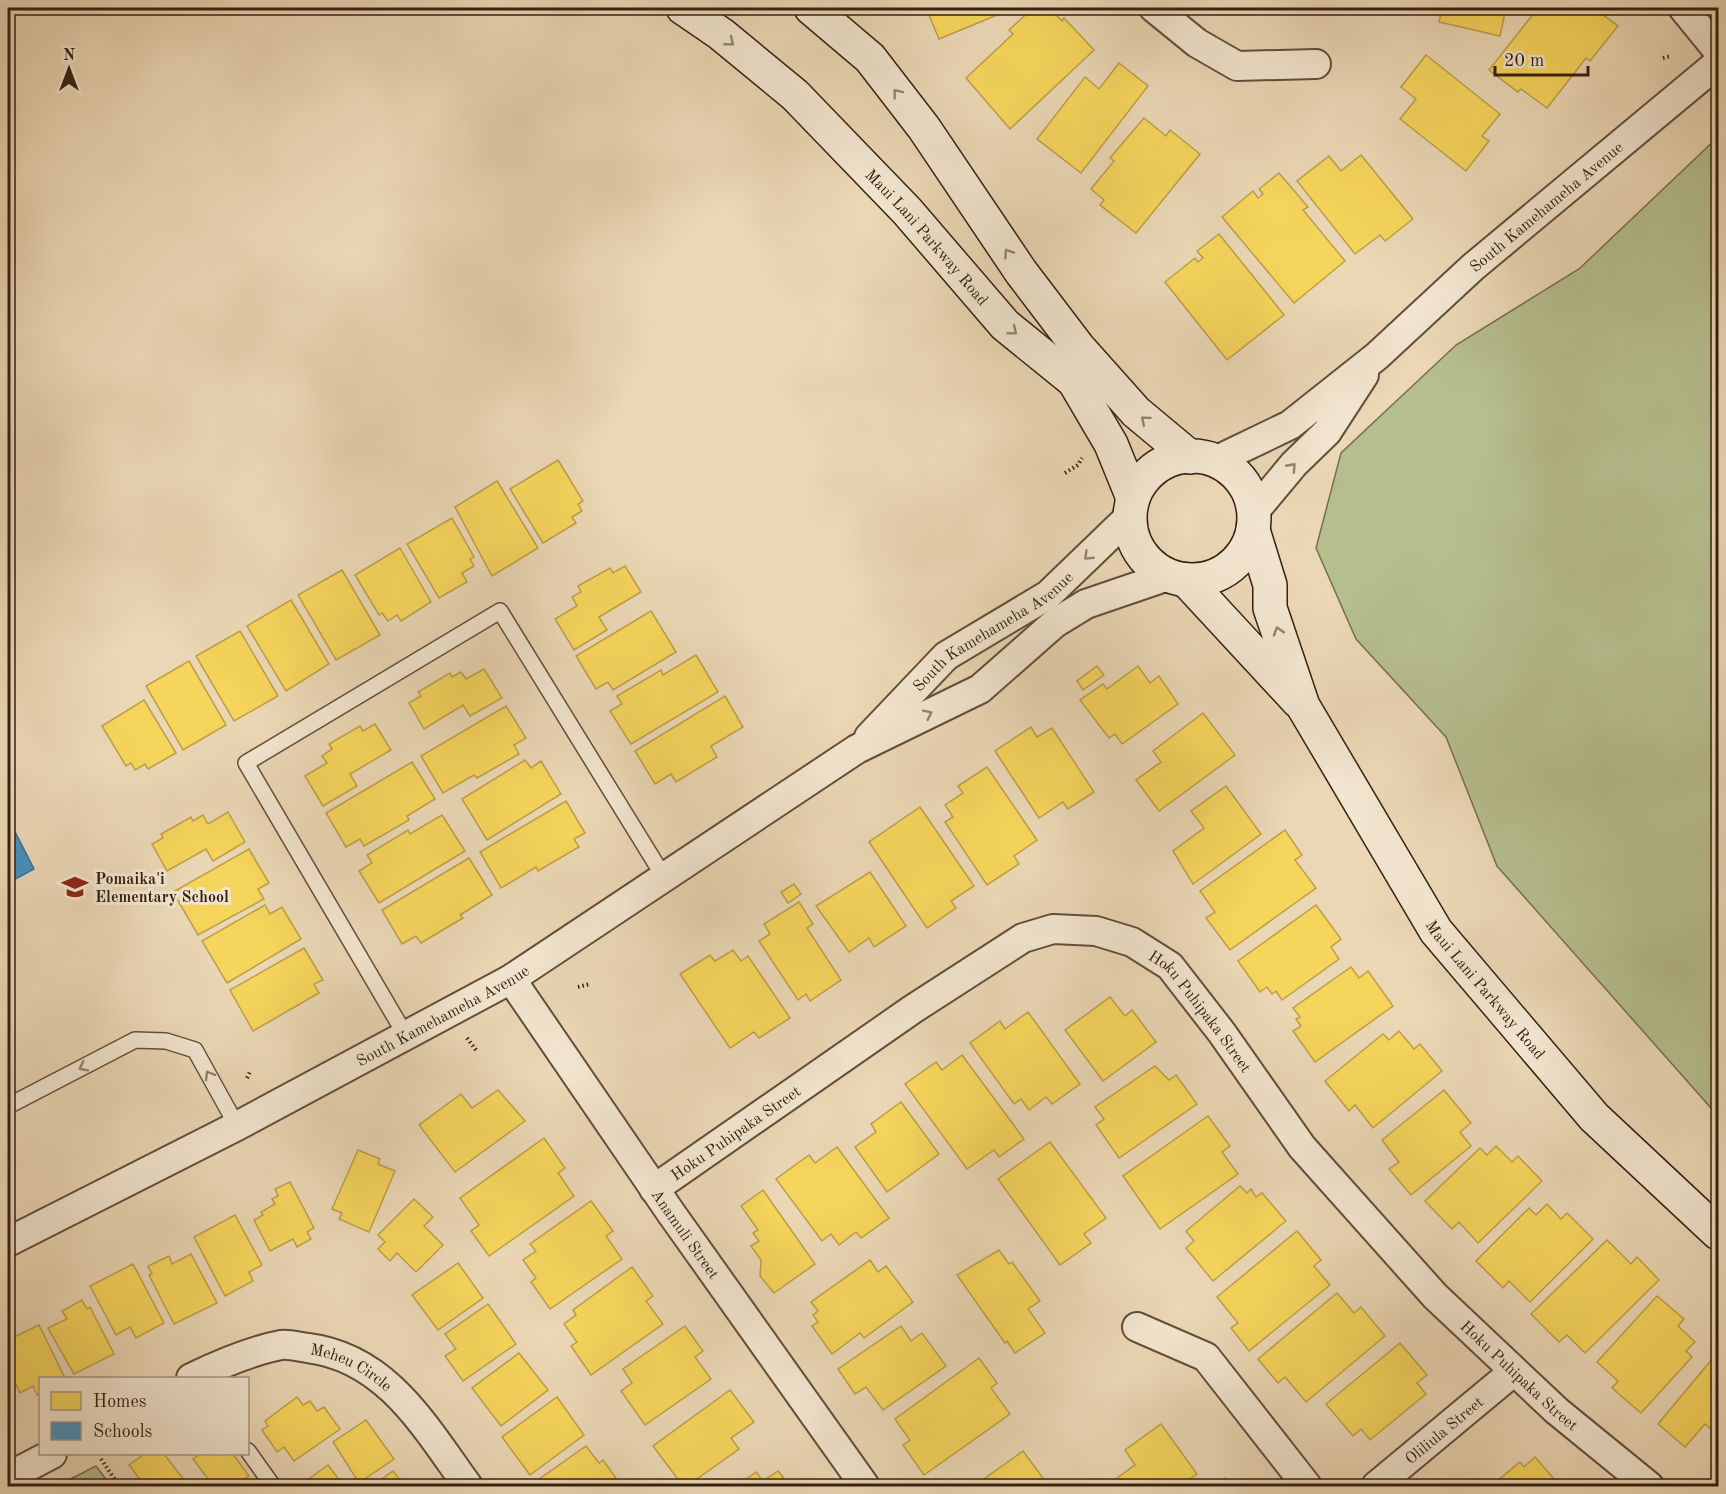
<svg xmlns="http://www.w3.org/2000/svg" width="1726" height="1494" viewBox="0 0 1726 1494" font-family="'Old Standard TT',serif">
<rect width="100%" height="100%" fill="#ebd7b5"/>
<filter id="stains"><feTurbulence type="fractalNoise" baseFrequency=".00333" numOctaves="4"/><feColorMatrix values="0 0 0 0 .2 0 0 0 0 .09 0 0 0 0 .02 0 0 0 .5 -.17"/></filter>
<radialGradient id="worn" r=".72"><stop offset=".6" stop-color="#630" stop-opacity="0"/><stop offset="1" stop-color="#630" stop-opacity=".3"/></radialGradient>
<g fill="#b6be8e" stroke="#757050" stroke-width="1.5">
<polygon points="1718,137 1718,1116 1497,866 1446,737 1356,639 1316,548 1341,453 1456,345 1579,269"/>
<polygon points="96,1466 111,1486 57,1486"/>
</g>
<g fill="#f6d55c" stroke="#bc9f46" stroke-width="1.5">
<polygon points="926,8 1014,8 939,39"/>
<polygon points="1033,8 1049,8 1062,21 1064,18 1094,50 1010,129 966,78 1013,34 1009,30"/>
<polygon points="1442,8 1506,8 1500,36 1439,22"/>
<polygon points="1538,8 1589,8 1588,10 1592,13 1595,9 1618,26 1590,61 1586,58 1547,108 1521,89 1518,92 1489,70"/>
<polygon points="1426,55 1500,114 1482,136 1489,141 1466,171 1400,119 1416,99 1401,87"/>
<polygon points="1119,63 1148,86 1081,173 1037,139 1085,77 1099,89"/>
<polygon points="1144,118 1166,136 1170,130 1200,154 1136,233 1100,205 1104,200 1091,189 1114,161 1110,158"/>
<polygon points="1361,155 1413,219 1385,241 1380,235 1355,254 1297,181 1329,156 1341,171"/>
<polygon points="1279,173 1308,207 1303,210 1345,261 1294,303 1222,217 1253,191 1258,198 1263,194 1259,189"/>
<polygon points="1219,234 1284,315 1227,360 1165,282 1195,258 1198,262 1203,258 1197,251"/>
<polygon points="558,460 583,501 578,504 582,511 572,517 576,523 543,543 510,489"/>
<polygon points="497,481 538,548 492,576 455,507"/>
<polygon points="452,518 474,557 470,559 474,566 462,573 467,582 439,598 407,544"/>
<polygon points="400,548 431,602 401,621 397,615 388,621 382,613 379,615 355,575"/>
<polygon points="625,566 641,592 599,617 607,630 574,650 555,619 577,606 572,597 581,592 578,586 610,568 613,573"/>
<polygon points="342,570 380,635 336,660 298,595"/>
<polygon points="291,600 329,664 286,691 247,626"/>
<polygon points="651,611 676,652 613,690 608,682 596,689 576,656"/>
<polygon points="240,631 278,696 234,721 196,656"/>
<polygon points="696,655 718,692 631,744 610,711 622,704 617,696 661,670 663,675"/>
<polygon points="189,661 226,725 183,750 146,686"/>
<polygon points="1097,666 1104,675 1083,690 1077,681"/>
<polygon points="1138,666 1150,683 1159,676 1178,704 1122,744 1115,734 1109,738 1080,700 1103,684 1107,689"/>
<polygon points="484,669 502,698 470,716 463,705 424,729 409,703 421,696 418,692 450,673 452,677 461,672 466,679"/>
<polygon points="725,696 743,727 711,746 717,757 676,782 671,774 655,784 635,751"/>
<polygon points="144,700 176,753 148,769 145,764 135,770 131,763 126,766 102,726"/>
<polygon points="506,706 526,738 514,745 519,754 477,778 474,775 443,793 421,756"/>
<polygon points="1203,713 1235,755 1159,811 1136,780 1161,762 1153,751"/>
<polygon points="375,724 391,750 350,774 357,786 323,806 305,776 327,763 322,756 332,749 329,744 360,726 363,731"/>
<polygon points="1031,727 1037,737 1052,728 1094,792 1068,809 1063,802 1039,818 995,751"/>
<polygon points="525,760 531,768 541,761 561,794 487,840 462,799"/>
<polygon points="412,762 435,799 407,816 409,820 364,846 360,839 346,847 326,813"/>
<polygon points="987,767 1037,840 1014,856 1019,864 987,885 945,822 953,817 945,805 963,793 958,786"/>
<polygon points="1226,786 1261,834 1193,884 1173,851 1204,828 1191,811"/>
<polygon points="566,801 585,833 574,839 579,847 538,871 536,867 501,888 480,852"/>
<polygon points="920,807 974,886 951,901 956,908 927,928 869,842"/>
<polygon points="228,812 245,842 213,861 206,849 167,871 152,844 163,838 161,834 191,817 193,821 203,815 208,824"/>
<polygon points="442,815 465,851 379,903 359,871 372,863 367,855 408,830 410,834"/>
<polygon points="1285,830 1302,855 1295,860 1316,888 1230,950 1206,918 1215,912 1200,891"/>
<polygon points="249,849 269,883 258,889 264,899 198,935 173,892"/>
<polygon points="469,858 492,895 460,915 463,918 421,943 416,936 402,944 382,910"/>
<polygon points="870,872 906,926 874,947 869,938 849,952 816,906"/>
<polygon points="794,884 801,894 788,903 781,892"/>
<polygon points="799,902 813,924 807,928 841,980 810,1001 806,994 798,1000 759,941 770,934 764,924"/>
<polygon points="265,905 270,914 282,907 301,939 227,983 202,941"/>
<polygon points="1316,905 1341,939 1331,947 1339,959 1282,1000 1276,991 1272,994 1267,987 1260,992 1238,961"/>
<polygon points="304,948 323,980 314,984 319,993 253,1031 230,990"/>
<polygon points="733,950 741,961 748,956 790,1018 759,1038 754,1032 730,1048 680,974 710,955 715,961"/>
<polygon points="1351,967 1359,978 1368,971 1393,1006 1315,1062 1293,1031 1301,1026 1296,1019 1300,1017 1293,1008"/>
<polygon points="1110,997 1125,1016 1132,1010 1156,1042 1103,1081 1065,1030"/>
<polygon points="1028,1012 1080,1084 1052,1104 1046,1097 1029,1110 1021,1099 1014,1104 970,1043 1000,1021 1005,1029"/>
<polygon points="1399,1031 1414,1049 1420,1044 1442,1071 1373,1128 1355,1105 1349,1111 1325,1081 1383,1034 1389,1040"/>
<polygon points="962,1055 1024,1139 999,1157 994,1150 967,1169 905,1084 936,1062 942,1070"/>
<polygon points="1155,1066 1169,1080 1176,1075 1197,1104 1119,1158 1096,1125 1104,1119 1095,1107"/>
<polygon points="498,1090 525,1121 455,1172 419,1125 461,1094 472,1108"/>
<polygon points="1444,1090 1471,1123 1460,1132 1471,1146 1411,1195 1389,1169 1399,1162 1382,1140"/>
<polygon points="901,1102 939,1154 887,1192 855,1147 876,1132 871,1124"/>
<polygon points="1208,1116 1230,1146 1222,1152 1238,1174 1160,1229 1123,1176"/>
<polygon points="544,1138 565,1168 558,1173 574,1196 489,1256 471,1231 479,1225 460,1198"/>
<polygon points="1050,1142 1106,1218 1084,1234 1091,1243 1060,1265 998,1179"/>
<polygon points="1496,1146 1512,1162 1518,1156 1542,1181 1478,1243 1459,1222 1452,1229 1425,1201 1480,1148 1487,1155"/>
<polygon points="837,1147 889,1218 861,1238 856,1232 839,1245 831,1234 822,1241 776,1179 809,1155 815,1163"/>
<polygon points="358,1150 380,1159 378,1164 395,1171 369,1232 339,1219 342,1213 332,1209"/>
<polygon points="290,1182 314,1228 307,1232 311,1239 297,1247 293,1239 270,1251 254,1220 263,1215 261,1212 275,1204 272,1199 278,1196 275,1189"/>
<polygon points="1240,1186 1247,1193 1251,1189 1256,1197 1262,1193 1286,1221 1213,1281 1186,1248 1194,1241 1186,1231"/>
<polygon points="763,1190 815,1264 774,1293 760,1276 761,1260 751,1246 759,1241 753,1233 758,1230 741,1206"/>
<polygon points="414,1199 433,1217 424,1226 443,1245 416,1272 397,1253 390,1261 378,1249 385,1242 378,1235"/>
<polygon points="591,1201 613,1231 606,1236 622,1259 550,1309 531,1282 536,1278 523,1260 536,1251 530,1244"/>
<polygon points="1547,1204 1561,1219 1567,1213 1593,1239 1530,1302 1509,1281 1503,1288 1476,1261 1529,1208 1536,1215"/>
<polygon points="235,1215 262,1265 249,1272 253,1281 225,1296 194,1237"/>
<polygon points="1297,1231 1321,1260 1314,1266 1330,1285 1249,1351 1231,1328 1238,1323 1217,1297"/>
<polygon points="1607,1240 1631,1264 1637,1257 1659,1280 1585,1353 1567,1335 1559,1342 1531,1314"/>
<polygon points="999,1250 1009,1264 1012,1262 1040,1301 1028,1309 1045,1333 1015,1353 1007,1341 1005,1343 957,1275"/>
<polygon points="191,1254 217,1303 174,1324 149,1275 152,1274 148,1266 169,1256 172,1264"/>
<polygon points="870,1260 878,1272 886,1266 913,1302 864,1338 860,1333 832,1354 812,1326 818,1322 813,1315 818,1311 811,1302"/>
<polygon points="458,1263 483,1298 438,1330 412,1295"/>
<polygon points="133,1264 164,1323 136,1338 130,1327 116,1335 90,1286"/>
<polygon points="632,1267 653,1296 646,1301 663,1324 591,1375 571,1346 577,1342 564,1324 576,1315 573,1310"/>
<polygon points="1337,1293 1354,1313 1361,1307 1385,1336 1306,1402 1285,1377 1278,1383 1258,1359"/>
<polygon points="1657,1296 1684,1319 1678,1326 1695,1342 1686,1351 1692,1357 1641,1413 1612,1388 1618,1381 1597,1362"/>
<polygon points="82,1300 87,1309 90,1307 114,1354 74,1374 48,1328 67,1319 62,1311"/>
<polygon points="488,1304 516,1344 463,1381 445,1356 456,1349 445,1334"/>
<polygon points="39,1325 65,1378 40,1378 40,1393 37,1395 33,1386 20,1393 8,1367 8,1340"/>
<polygon points="685,1326 703,1351 695,1357 711,1379 645,1425 621,1391 632,1383 623,1369"/>
<polygon points="901,1326 911,1341 922,1333 946,1366 883,1410 866,1387 855,1394 838,1369"/>
<polygon points="1400,1343 1427,1375 1417,1383 1426,1394 1370,1440 1361,1429 1353,1436 1326,1404"/>
<polygon points="1718,1352 1718,1432 1717,1434 1705,1424 1685,1447 1658,1424"/>
<polygon points="519,1353 548,1390 501,1426 472,1388"/>
<polygon points="979,1358 997,1383 991,1388 1010,1414 924,1475 903,1445 910,1440 895,1419"/>
<polygon points="730,1390 754,1422 731,1438 739,1449 687,1486 683,1486 653,1446"/>
<polygon points="297,1397 303,1405 310,1401 317,1411 324,1407 340,1429 294,1461 284,1447 277,1452 262,1430 268,1426 265,1421"/>
<polygon points="557,1397 584,1435 530,1475 502,1437"/>
<polygon points="366,1420 394,1459 359,1483 333,1442"/>
<polygon points="1161,1424 1197,1474 1179,1486 1106,1486 1135,1465 1125,1450"/>
<polygon points="586,1446 599,1463 603,1460 618,1481 611,1486 543,1486 538,1480"/>
<polygon points="1023,1451 1048,1485 1046,1486 974,1486"/>
<polygon points="145,1454 164,1454 185,1481 178,1486 145,1486 129,1465"/>
<polygon points="200,1454 233,1454 249,1476 233,1486 213,1486 193,1459"/>
<polygon points="1535,1457 1560,1486 1491,1486 1520,1462 1524,1467"/>
<polygon points="328,1465 344,1486 299,1486"/>
<polygon points="393,1471 405,1486 372,1486"/>
<polygon points="778,1471 790,1486 737,1486 756,1472 763,1481"/>
<polygon points="1225,1478 1231,1486 1212,1486 1222,1480"/>
</g>
<polygon fill="#4393c3" stroke="#3e718e" stroke-width="1.5" points="8,818 34,869 8,883"/>
<g fill="none" stroke-linecap="round" stroke-linejoin="round">
<g stroke="#624e3a" stroke-width="18">
<g id="service">
<polyline points="406,1036 246,763 500,611 664,877"/>
<polyline points="8,1106 135,1040 166,1041 195,1050 237,1126"/>
<polyline points="248,1451 273,1486"/>
</g>
</g>
<g stroke="#624e3a" stroke-width="32">
<g id="minor">
<polyline points="1154,8 1197,43 1237,66 1316,64"/>
<polyline points="1683,8 1718,51"/>
<path id="s1" d="M1215,461L1290,425L1377,356L1473,267L1718,63"/>
<polyline points="1254,512 1294,464 1327,432 1364,375"/>
<path id="s2" d="M869,737L946,656L1048,595L1130,516"/>
<path id="s3" d="M511,979L671,1213L865,1486"/>
<path id="s4" d="M654,1189L913,1009L1023,938L1053,929L1096,931L1132,942L1170,966L1222,1033L1302,1147L1435,1296L1557,1411L1649,1486"/>
<path id="s5" d="M8,1242L237,1126L511,979L857,749L980,689L1055,623L1086,604L1168,576"/>
<polyline points="1137,1327 1206,1357 1307,1486"/>
<path id="s6" d="M191,1378C220,1364 250,1351 281,1345C289,1344 300,1347 308,1348C387,1358 425,1427 468,1486"/>
<polyline points="8,1477 52,1454"/>
<path id="s7" d="M1376,1486L1513,1372"/>
</g>
</g>
<g stroke="#342111" stroke-width="36">
<g id="secondary">
<path id="s8" d="M683,8L721,34L795,95L907,211L1005,325L1074,381L1111,444L1133,498"/>
<polyline points="811,8 870,58 924,128 1021,272 1078,347 1136,412 1190,457"/>
<circle cx="1192" cy="518" r="62"/>
<path id="s9" d="M1253,530L1270,585V608L1303,706L1436,931L1594,1117L1718,1233"/>
<polyline points="1186,580 1298,701"/>
</g>
</g>
<g stroke="#342111" stroke-width="4" stroke-dasharray="1.5 3" stroke-linecap="butt">
<polyline points="1663,58 1671,56"/>
<polyline points="1065,473 1078,465 1082,458"/>
<polyline points="578,987 590,984"/>
<polyline points="467,1038 476,1050"/>
<polyline points="247,1078 250,1072"/>
<polyline points="101,1459 119,1486"/>
<polyline points="104,1486 115,1480"/>
</g>
<use href="#service" stroke="#f2e5cf" stroke-width="15"/>
<use href="#minor" stroke="#f2e5cf" stroke-width="28"/>
<use href="#secondary" stroke="#f2e5cf" stroke-width="33"/>
</g>
<defs><path id="oneway-chevron" d="M-2-3.5L2.5 0L-2 3.5" fill="none" stroke-width="1.6" stroke-linecap="round" stroke-linejoin="round" transform="scale(1.5)"/></defs>
<g stroke="#938370">
<use href="#oneway-chevron" transform="translate(730 42) rotate(39)"/>
<use href="#oneway-chevron" transform="translate(897 93) rotate(-128)"/>
<use href="#oneway-chevron" transform="translate(1008 253) rotate(-124)"/>
<use href="#oneway-chevron" transform="translate(1013 331) rotate(39)"/>
<use href="#oneway-chevron" transform="translate(1145 420) rotate(-140)"/>
<use href="#oneway-chevron" transform="translate(1292 467) rotate(-48)"/>
<use href="#oneway-chevron" transform="translate(1088 556) rotate(136)"/>
<use href="#oneway-chevron" transform="translate(1278 631) rotate(-108)"/>
<use href="#oneway-chevron" transform="translate(928 714) rotate(-26)"/>
<use href="#oneway-chevron" transform="translate(83 1067) rotate(153)"/>
<use href="#oneway-chevron" transform="translate(209 1075) rotate(-120)"/>
</g>
<defs>
<g id="school-bare" transform="scale(2.07)"><path d="M0-5L7-2L0 1L-7-2ZM-4 1L0 2.5L4 1V4Q0 6-4 4Z" fill="#8f2418" stroke="#f2e5cf" stroke-width="2.5" paint-order="stroke"/></g>
</defs>
<g fill-rule="evenodd">
<use href="#school-bare" x="75" y="887"/>
</g>
<g text-anchor="middle" stroke-width="6" stroke-linejoin="round" paint-order="stroke">
<g font-size="16" fill="#342111" stroke="#f2e5cf">
<text dy="6" stroke="none"><textPath href="#s1" startOffset="420">South Kamehameha Avenue</textPath></text>
<text dy="6" stroke="none"><textPath href="#s8" startOffset="336">Maui Lani Parkway Road</textPath></text>
<text dy="6" stroke="none"><textPath href="#s2" startOffset="164">South Kamehameha Avenue</textPath></text>
<text dy="6" stroke="none"><textPath href="#s9" startOffset="522">Maui Lani Parkway Road</textPath></text>
<text dy="6" stroke="none"><textPath href="#s4" startOffset="657">Hoku Puhipaka Street</textPath></text>
<text dy="6" stroke="none"><textPath href="#s5" startOffset="490">South Kamehameha Avenue</textPath></text>
<text dy="6" stroke="none"><textPath href="#s4" startOffset="99">Hoku Puhipaka Street</textPath></text>
<text dy="6" stroke="none"><textPath href="#s3" startOffset="309">Anamuli Street</textPath></text>
<text dy="6" stroke="none"><textPath href="#s6" startOffset="171">Meheu Circle</textPath></text>
<text dy="6" stroke="none"><textPath href="#s4" startOffset="1143">Hoku Puhipaka Street</textPath></text>
<text dy="6" stroke="none"><textPath href="#s7" startOffset="88">Oliliula Street</textPath></text>
</g>
<g font-size="16" font-weight="bold" fill="#342111" stroke="#f2e5cf" text-anchor="start">
<text x="95" y="884">Pomaika'i<tspan x="95" dy="18">Elementary School</tspan></text>
</g>
</g>
<rect width="1726" height="1494" fill="none" stroke="#ebd7b5" stroke-width="30"/>
<rect x="9" y="9" width="1708" height="1476" fill="none" stroke="#342111" stroke-width="3"/>
<rect x="15" y="15" width="1696" height="1464" fill="none" stroke="#342111" stroke-width="1.5"/>
<rect x="39" y="1377" width="210" height="78" fill="#f2e5cf" stroke="#a69783" stroke-width="1.5"/>
<rect x="51" y="1392" width="30" height="18" fill="#f6d55c" stroke="#a69783" stroke-width="1.5"/>
<text x="93" y="1407" font-size="18" fill="#342111">Homes</text>
<rect x="51" y="1422" width="30" height="18" fill="#4393c3" stroke="#a69783" stroke-width="1.5"/>
<text x="93" y="1437" font-size="18" fill="#342111">Schools</text>
<g transform="translate(69 69)" stroke="#f2e5cf" stroke-width="4.5" paint-order="stroke">
<path d="M0-4.5L10 22L0 15L-10 22Z" fill="#342111"/>
<text y="-9" font-size="16" font-weight="bold" text-anchor="middle" fill="#342111">N</text>
</g>
<path d="M1495 66v9h93v-9" fill="none" stroke="#342111" stroke-width="3"/>
<text x="1504" y="66" font-size="18" fill="#342111" stroke="#f2e5cf" stroke-width="4.5" paint-order="stroke">20 m</text>
<rect width="100%" height="100%" filter="url(#stains)"/>
<rect width="100%" height="100%" fill="url(#worn)"/>
</svg>
